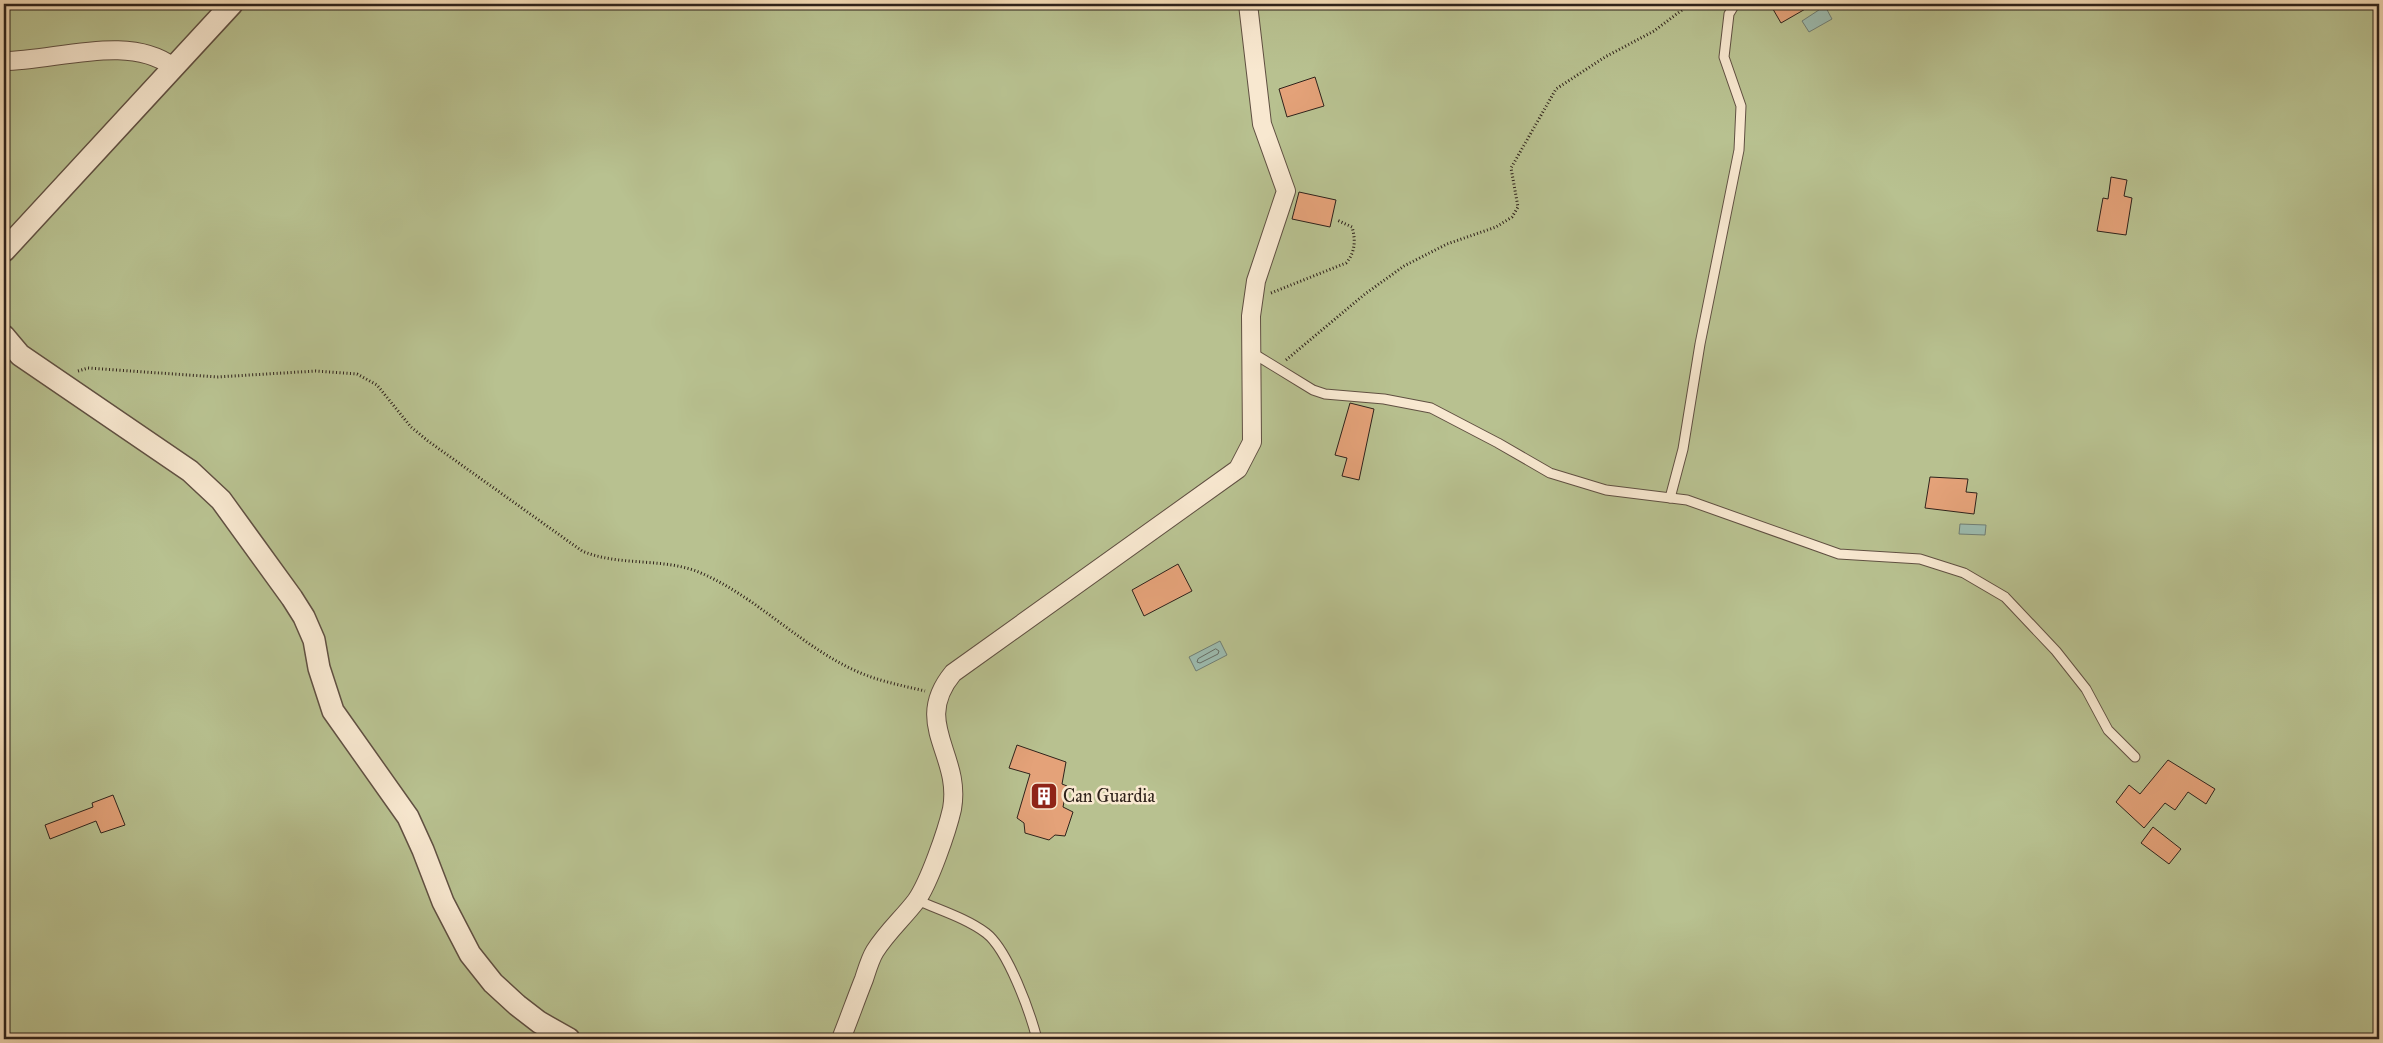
<svg xmlns="http://www.w3.org/2000/svg" width="2383" height="1043" viewBox="0 0 2383 1043" font-family="'IM FELL Great Primer',serif">
<rect width="100%" height="100%" fill="#f5dcb7"/>
<filter id="stains"><feTurbulence type="fractalNoise" baseFrequency=".004" numOctaves="4"/><feColorMatrix values="0 0 0 0 .2 0 0 0 0 .09 0 0 0 0 .02 0 0 0 .5 -.17"/></filter>
<radialGradient id="worn" r=".72"><stop offset=".6" stop-color="#630" stop-opacity="0"/><stop offset="1" stop-color="#630" stop-opacity=".3"/></radialGradient>
<rect fill="#b8c190" stroke="#747256" x="4" y="4" width="2375" height="1035"/>
<g fill="#9cbbaf" stroke="#707e74">
<polygon points="1825,6 1832,19 1809,32 1802,21"/>
<polygon points="1960,524 1986,525 1985,535 1959,534"/>
<polygon points="1220,641 1227,655 1196,671 1189,657"/>
</g>
<g fill="none" stroke-linecap="round" stroke-linejoin="round">
<polygon stroke="#666e65" stroke-width="1" points="1216,649 1219,651 1218,654 1200,663 1197,662 1198,659"/>
</g>
<g fill="#e4a279" stroke="#2f221b">
<polygon points="1770,4 1814,4 1781,23"/>
<polygon points="1315,77 1324,106 1287,117 1279,89"/>
<polygon points="2111,177 2127,180 2124,196 2132,198 2126,235 2097,231 2103,198 2108,199"/>
<polygon points="1299,192 1336,200 1330,227 1292,219"/>
<polygon points="1350,403 1374,409 1359,480 1342,476 1347,458 1335,455"/>
<polygon points="1930,477 1968,479 1966,492 1977,493 1974,514 1925,508"/>
<polygon points="1178,564 1192,591 1144,616 1132,590"/>
<polygon points="1017,745 1066,762 1062,784 1067,786 1063,807 1073,812 1065,836 1055,835 1049,840 1025,833 1024,823 1017,818 1030,774 1009,768"/>
<polygon points="2168,760 2215,789 2206,804 2188,792 2175,810 2165,803 2144,828 2116,802 2129,785 2140,794"/>
<polygon points="113,795 125,825 101,833 96,821 50,839 45,825 93,807 92,803"/>
<polygon points="2153,827 2181,849 2169,864 2141,843"/>
</g>
<g fill="none" stroke-linecap="round" stroke-linejoin="round">
<g stroke="#605042" stroke-width="11">
<g id="service">
<polyline points="1251,352 1313,390 1325,394 1384,399 1431,408 1498,443 1550,473 1606,490 1687,500 1839,554 1920,559 1964,573 2005,597 2056,651 2086,689 2108,730 2135,757"/>
<polyline points="1670,498 1683,449 1700,344 1739,150 1741,106 1724,57 1729,14 1735,4"/>
<path d="M917,900C939,910 966,918 986,933C1008,950 1030,1012 1037,1039"/>
</g>
</g>
<g stroke="#605042" stroke-width="20">
<g id="minor">
<path d="M4,61C55,61 129,33 173,67"/>
<path d="M841,1039C849,1019 856,999 864,979C867,970 870,959 875,951C887,932 903,918 916,901C929,883 947,831 952,809C962,754 911,724 953,673L1238,469L1252,442L1251,316L1256,281L1286,191L1262,124L1248,4"/>
</g>
</g>
<g stroke="#605042" stroke-width="24">
<g id="tertiary">
<polyline points="4,251 232,4"/>
<polyline points="4,336 20,355 190,471 221,500 292,598 304,617 314,640 319,668 333,711 408,817 423,850 443,902 470,954 493,983 517,1005 539,1022 569,1039"/>
</g>
</g>
<g stroke="#2f221b" stroke-width="3" stroke-dasharray="1 2.5" stroke-linecap="butt">
<path d="M1271,293L1346,263C1355,253 1356,240 1352,227L1337,220"/>
<polyline points="1286,360 1365,294 1404,266 1447,244 1496,227 1512,217 1518,207 1511,168 1556,89 1605,57 1654,31 1690,4"/>
<path d="M78,371L88,368L217,377L316,371L357,374L377,385L411,427L428,441L582,551C620,567 664,557 701,573C759,598 804,650 863,674C883,682 904,686 925,691"/>
</g>
<use href="#service" stroke="#f8e8d0" stroke-width="9"/>
<use href="#minor" stroke="#f8e8d0" stroke-width="18"/>
<use href="#tertiary" stroke="#f8e8d0" stroke-width="21"/>
</g>
<defs>
<g id="building-square" transform="scale(1.4375)"><rect x="-9" y="-9" width="18" height="18" rx="4" fill="#8f2418" stroke="#f8e8d0"/><path d="M-4-6H4V6H1V3H-1V6H-4ZM-2.5-4.3h1.7v1.8h-1.7ZM.8-4.3h1.7v1.8H.8ZM-2.5-1h1.7V.8h-1.7ZM.8-1h1.7V.8H.8Z" fill="#fff"/></g>
</defs>
<g fill-rule="evenodd">
<use href="#building-square" x="1044" y="796"/>
</g>
<g text-anchor="middle" stroke-width="5" stroke-linejoin="round" paint-order="stroke">
<g font-size="18" fill="#2f221b" stroke="#f8e8d0" text-anchor="start">
<text x="1063" y="802">Can Guardia</text>
</g>
</g>
<rect width="2383" height="1043" fill="none" stroke="#f5dcb7" stroke-width="20"/>
<rect x="5" y="5" width="2373" height="1033" fill="none" stroke="#2f221b" stroke-width="2.5"/>
<rect x="10" y="10" width="2363" height="1023" fill="none" stroke="#2f221b"/>
<rect width="100%" height="100%" filter="url(#stains)"/>
<rect width="100%" height="100%" fill="url(#worn)"/>
</svg>
